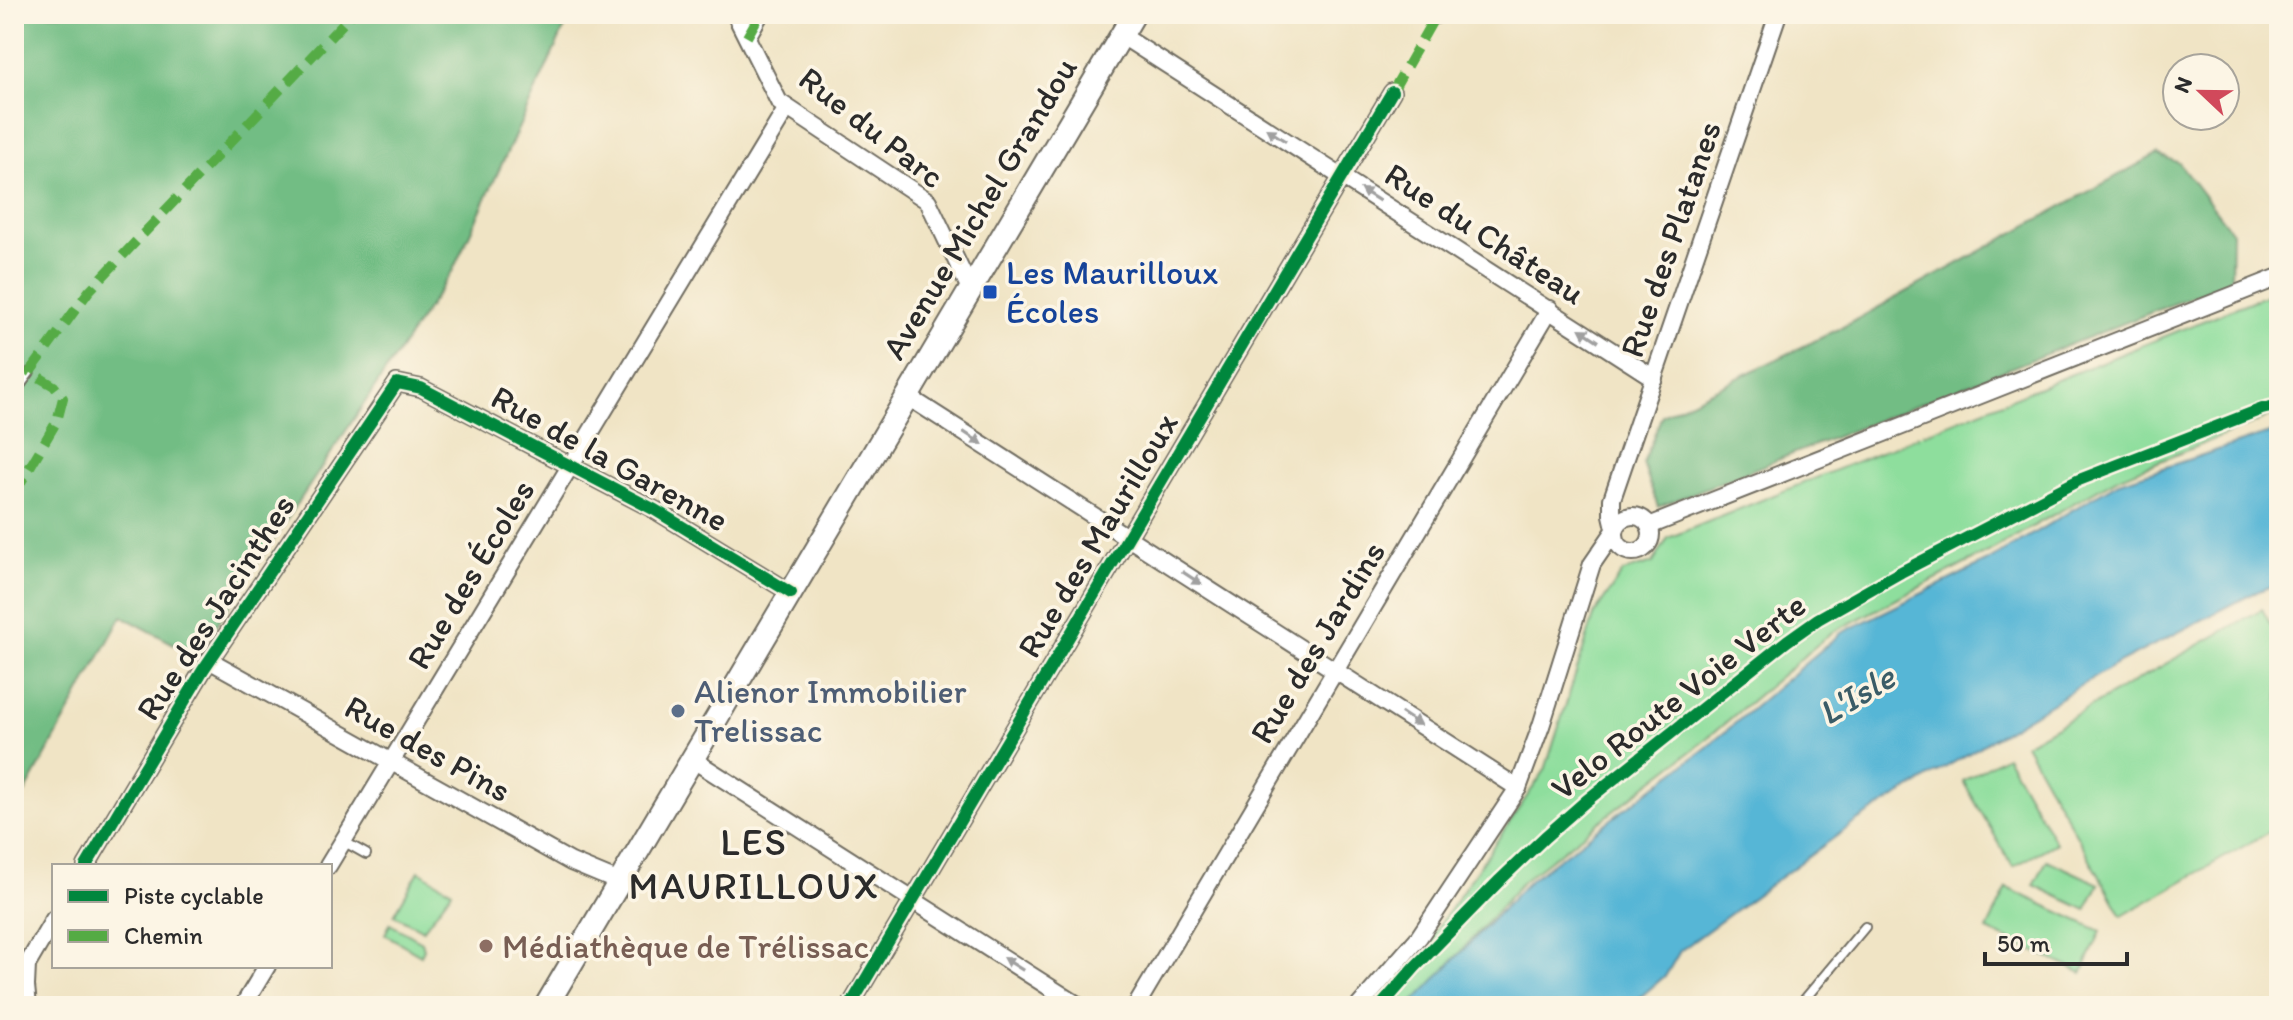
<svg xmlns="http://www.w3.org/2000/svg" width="2293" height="1020" viewBox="0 0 2293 1020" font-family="Itim,sans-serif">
<rect width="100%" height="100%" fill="#fcf5e5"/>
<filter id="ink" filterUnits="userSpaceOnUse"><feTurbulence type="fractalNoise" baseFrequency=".0125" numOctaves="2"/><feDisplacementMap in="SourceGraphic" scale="16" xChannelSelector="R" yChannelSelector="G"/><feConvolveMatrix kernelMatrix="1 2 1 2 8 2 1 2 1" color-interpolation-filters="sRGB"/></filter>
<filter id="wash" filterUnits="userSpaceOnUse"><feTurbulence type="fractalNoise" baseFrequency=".006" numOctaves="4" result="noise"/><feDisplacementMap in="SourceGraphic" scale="32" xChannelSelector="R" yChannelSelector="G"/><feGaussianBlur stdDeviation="1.8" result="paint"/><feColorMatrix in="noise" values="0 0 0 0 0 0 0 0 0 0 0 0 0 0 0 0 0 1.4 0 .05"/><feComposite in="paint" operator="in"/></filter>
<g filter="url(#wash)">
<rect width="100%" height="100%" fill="#f0e4c5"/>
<g fill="#8ede9d" stroke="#5c8464" stroke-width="2">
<polygon points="2279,290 2279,413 2118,478 1988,552 1831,633 1704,741 1523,881 1413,1006 1371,1006 1431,937 1545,770 1595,613 1623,572 1653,563 1668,538"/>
<polygon points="2262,609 2279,640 2279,826 2122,916 2025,744"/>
<polygon points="2006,756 2056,843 2013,867 1963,781"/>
<polygon points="2047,860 2099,884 2086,910 2034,885"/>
<polygon points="419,871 452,891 423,930 394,915"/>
<polygon points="2007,888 2101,931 2082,973 1987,930"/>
<polygon points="390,924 422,942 424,949 421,955 385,934"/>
</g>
<g fill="#72bd84" stroke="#4e7458" stroke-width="2">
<polygon points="14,14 571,14 453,270 196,656 122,616 25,793 19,790 14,793"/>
<polygon points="2157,154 2179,163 2232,232 2231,281 1658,507 1643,464 1662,415 1841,328"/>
</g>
<polygon fill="#57b6d6" stroke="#417080" stroke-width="2" points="2279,430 2279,583 2254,593 2113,666 1857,821 1680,951 1666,975 1630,1006 1410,1006 1529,881 1706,748 1841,633 1986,562 2117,483"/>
</g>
<g filter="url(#ink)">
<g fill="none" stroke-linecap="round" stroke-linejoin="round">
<g stroke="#706c61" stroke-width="12">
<g id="service">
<polyline points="14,394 30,372"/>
<polyline points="343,841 366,854"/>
<polyline points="1799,1006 1865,927"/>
</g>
</g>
<g stroke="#706c61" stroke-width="20">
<g id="minor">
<polyline points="735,14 779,102 928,201 970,289"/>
<polyline points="1436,15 1436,14"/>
<polyline points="1121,35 1654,378"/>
<polyline points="747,37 760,14"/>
<polyline points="907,396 1518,788"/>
<circle cx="1633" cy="534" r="18"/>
<polyline points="1649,526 2279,277"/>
<polyline points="1615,528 1612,515 1612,499 1778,14"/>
<polyline points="209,660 571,862 619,882"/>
<polyline points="692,759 1079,1006"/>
<polyline points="86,866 203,670 397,383 421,388 655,510 791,593"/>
<polyline points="328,866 787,108"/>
<polyline points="28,1006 26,986 27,965 54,919"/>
<polyline points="243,1006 267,966"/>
<polyline points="850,1006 1392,92"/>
<polyline points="1136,1006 1550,309"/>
<polyline points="1359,1006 1419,937 1518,788 1541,726 1592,564 1614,532"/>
</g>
</g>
<g stroke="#706c61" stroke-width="26">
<polyline id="secondary" points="546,1006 1134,14"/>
</g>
<use href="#service" stroke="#fff" stroke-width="8"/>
<use href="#minor" stroke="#fff" stroke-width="16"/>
<use href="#secondary" stroke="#fff" stroke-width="22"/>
<g stroke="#54ab44" stroke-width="10" stroke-dasharray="20 10" stroke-linecap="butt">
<polyline points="747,37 760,14"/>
<polyline points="1392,92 1436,15"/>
<polyline points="14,494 57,421 63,398 54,386 30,372 89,291 352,14"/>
</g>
<g stroke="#fcf5e5" stroke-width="17">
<g id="cycleway">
<polyline points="86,866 203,670 397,383 421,388 655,510 791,593"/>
<polyline points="850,1006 1392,92"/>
<polyline points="1381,1006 1415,967 1500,880 1545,837 1586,801 1787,641 1818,619 1901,572 2079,480 2262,409 2279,405"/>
</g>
</g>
<use href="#cycleway" stroke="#00873e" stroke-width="12"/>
</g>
<defs><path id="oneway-solid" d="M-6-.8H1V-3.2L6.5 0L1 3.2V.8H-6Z" transform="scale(2)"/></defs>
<g fill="#a0a0a0">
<use href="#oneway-solid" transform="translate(1276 135) rotate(-147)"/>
<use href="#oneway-solid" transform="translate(1370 195) rotate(-148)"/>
<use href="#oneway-solid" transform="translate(1589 335) rotate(-147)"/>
<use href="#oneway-solid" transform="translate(973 438) rotate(33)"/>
<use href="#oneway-solid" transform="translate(1192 578) rotate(33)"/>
<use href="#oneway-solid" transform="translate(1411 719) rotate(33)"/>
<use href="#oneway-solid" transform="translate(1013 964) rotate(-148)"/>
</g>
</g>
<rect fill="#1a4fb4" stroke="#fcf5e5" stroke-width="3" x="982" y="284" width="16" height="16" rx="4"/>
<circle fill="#5c6f8a" stroke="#fcf5e5" stroke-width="3" cx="678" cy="711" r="8"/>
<circle fill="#8d6e63" stroke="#fcf5e5" stroke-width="3" cx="486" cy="946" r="8"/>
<g text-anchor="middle" stroke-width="7" stroke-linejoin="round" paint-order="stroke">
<g font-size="34" fill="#2b2b2b" stroke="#fcf5e5">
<text transform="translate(872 127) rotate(38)" y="12">Rue du Parc</text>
<text transform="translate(979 208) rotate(-59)" y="12">Avenue Michel Grandou</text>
<text transform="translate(1485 233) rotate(33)" y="12">Rue du Château</text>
<text transform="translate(1670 239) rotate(-71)" y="12">Rue des Platanes</text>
<text transform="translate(610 458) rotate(29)" y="12">Rue de la Garenne</text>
<text transform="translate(1097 535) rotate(-59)" y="12">Rue des Maurilloux</text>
<text transform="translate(470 574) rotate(-59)" y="12">Rue des Écoles</text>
<text transform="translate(215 607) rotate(-57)" y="12">Rue des Jacinthes</text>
<text transform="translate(1317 642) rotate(-59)" y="12">Rue des Jardins</text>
<text transform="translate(1678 696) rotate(-38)" y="12">Velo Route Voie Verte</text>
<text transform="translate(428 748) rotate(29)" y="12">Rue des Pins</text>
</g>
<g font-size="34" fill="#164399" stroke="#fcf5e5" text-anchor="start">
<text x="1006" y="284">Les Maurilloux<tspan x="1006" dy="39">Écoles</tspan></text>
</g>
<g font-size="34" fill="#4e5e75" stroke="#fcf5e5" text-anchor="start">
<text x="694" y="703">Alienor Immobilier<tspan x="694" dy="39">Trelissac</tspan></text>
</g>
<g font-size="34" fill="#785e54" stroke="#fcf5e5" text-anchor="start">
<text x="502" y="958">Médiathèque de Trélissac</text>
</g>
<g font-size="36" font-style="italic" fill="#3a5c67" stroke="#fcf5e5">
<text transform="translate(1856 694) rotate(-31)" y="13">L'Isle</text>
</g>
<g font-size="38" letter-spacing="2" fill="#2b2b2b" stroke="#fcf5e5">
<text x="754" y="855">LES<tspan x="754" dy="44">MAURILLOUX</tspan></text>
</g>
</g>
<rect width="2293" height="1020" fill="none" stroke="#fcf5e5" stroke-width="48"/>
<rect x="52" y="864" width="280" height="104" fill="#fcf5e5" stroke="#a8a49b" stroke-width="2"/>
<rect x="68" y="890" width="40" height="12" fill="#00873e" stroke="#a8a49b" stroke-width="2"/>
<text x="124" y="904" font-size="24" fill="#2b2b2b">Piste cyclable</text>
<rect x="68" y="930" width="40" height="12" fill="#54ab44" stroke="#a8a49b" stroke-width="2"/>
<text x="124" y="944" font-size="24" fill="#2b2b2b">Chemin</text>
<g transform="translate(2201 92) rotate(292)"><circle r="38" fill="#fcf5e5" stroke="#a8a49b" stroke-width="2"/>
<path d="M0-6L14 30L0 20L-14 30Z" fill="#d1495b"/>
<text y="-12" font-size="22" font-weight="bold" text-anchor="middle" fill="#2b2b2b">N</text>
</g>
<path d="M1985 952v12h142v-12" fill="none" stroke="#2b2b2b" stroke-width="4"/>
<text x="1997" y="952" font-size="24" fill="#2b2b2b" stroke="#fcf5e5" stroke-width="6" paint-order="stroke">50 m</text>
</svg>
